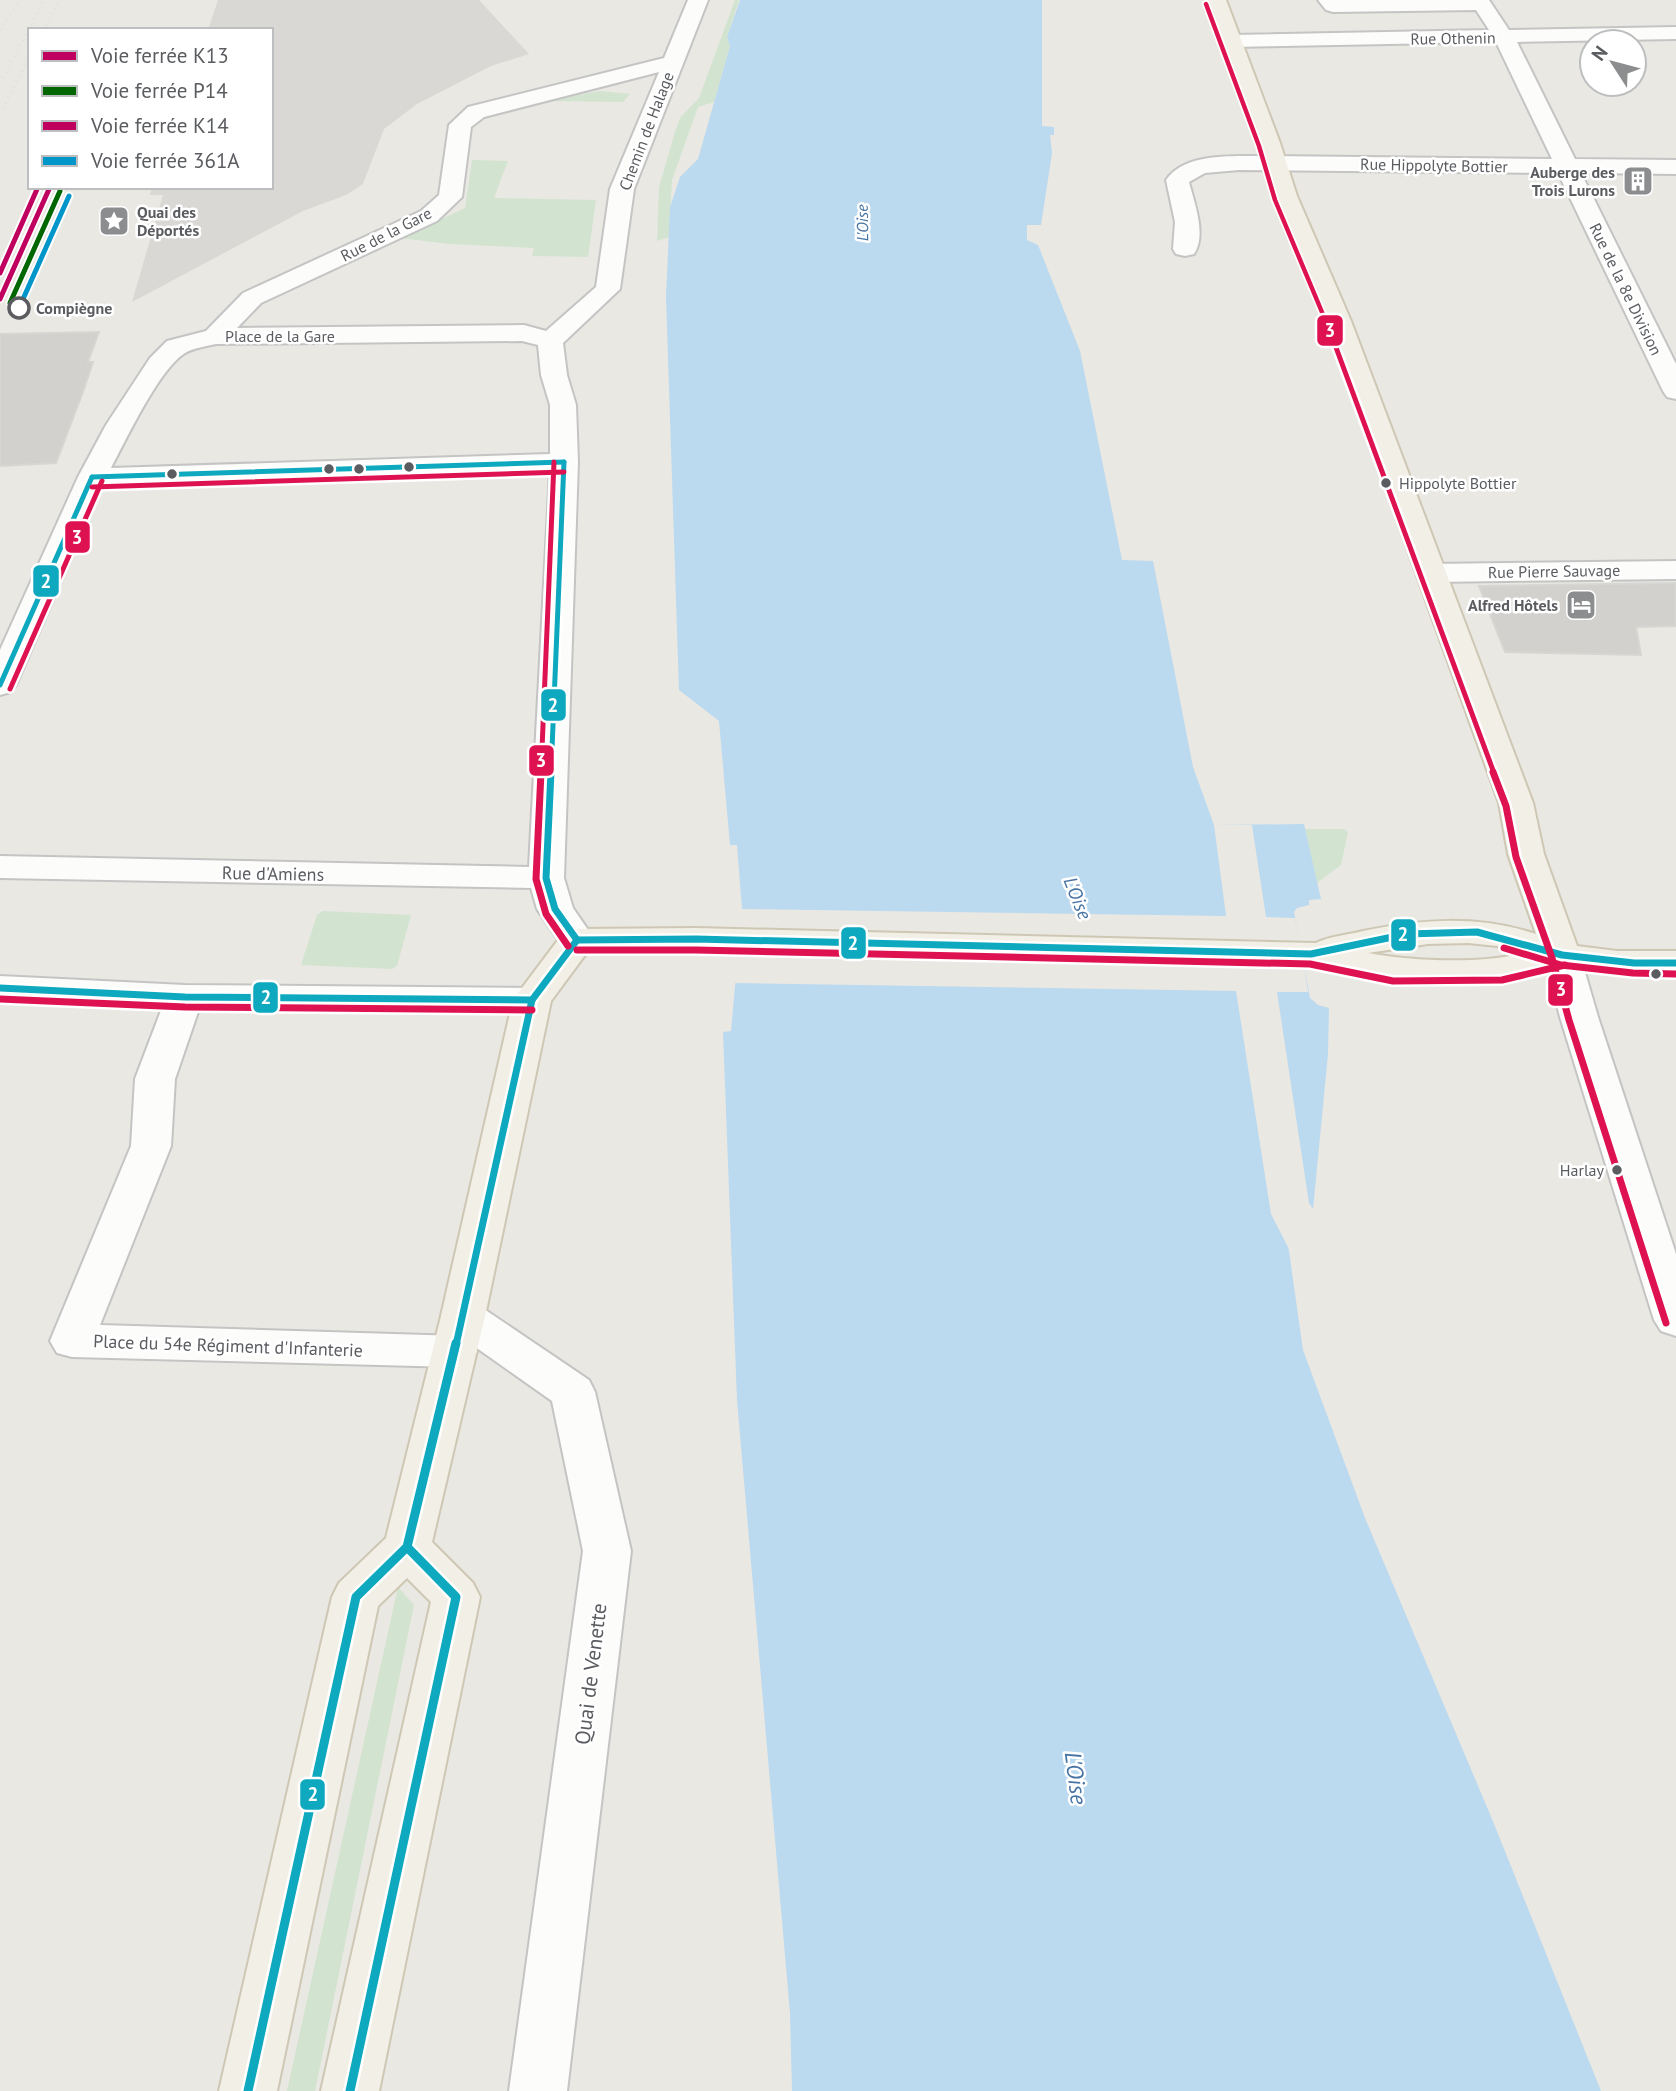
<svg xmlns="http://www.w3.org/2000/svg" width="1676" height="2091" viewBox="0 0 1676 2091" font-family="'PT Sans',sans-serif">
<rect width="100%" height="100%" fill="#e9e8e3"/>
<polygon fill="#dad8d4" points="218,0 479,0 529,54 491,66 417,104 384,129 363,184 346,195 303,211 132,302 163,195 150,195 152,187 271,187 271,30 208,30"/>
<g fill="#d2e4d0">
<polygon points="735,0 739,0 727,37 730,46 714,102 698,107 672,180 669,237 657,241 659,187 675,132 680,118 699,98"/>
<polygon points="600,91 630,94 623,102 547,101"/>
<polygon points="472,160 508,161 494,198 596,200 588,257 532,256 534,248 449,244 400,238 465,208"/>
<polygon points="1305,829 1344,829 1348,832 1341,865 1317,883"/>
<polygon points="323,911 411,915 397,966 392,969 301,965 317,915"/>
<polygon points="398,1587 414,1605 315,2091 287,2091"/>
</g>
<polygon fill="#bbd9ef" points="740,0 1042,0 1042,126 1054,127 1054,135 1050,135 1052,153 1041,225 1027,225 1027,240 1038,245 1080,351 1122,560 1153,561 1193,767 1214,825 1304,824 1321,899 1309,900 1309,905 1297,908 1294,912 1310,998 1318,1005 1329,1008 1328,1054 1313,1209 1299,1209 1285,1223 1303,1350 1365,1518 1492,1819 1601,2091 792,2091 790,2013 737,1400 723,1032 731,1031 742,909 737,845 730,845 719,721 679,690 666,297 670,207 680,177 698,159 730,46 727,37"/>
<polygon fill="#e9e8e3" points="1214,825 1252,825 1266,917 1295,918 1302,952 1308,992 1277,992 1309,1203 1315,1212 1300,1213 1288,1224 1293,1257 1271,1214 1236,991 732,983 738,909 1226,916"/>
<g fill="#d2d1ce" stroke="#d8d6d2" stroke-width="2">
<polygon points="99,332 88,362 93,362 83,392 56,463 0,466 0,334"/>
<polygon points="1676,583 1676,626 1636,627 1641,655 1505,652 1479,586"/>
</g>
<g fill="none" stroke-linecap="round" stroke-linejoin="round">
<g stroke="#c5c4c4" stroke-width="4">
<g id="minor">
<path d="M688,0H708L634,189L620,289L563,343L567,375L576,405L578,462L564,878L573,908L595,940L590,948L577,951L564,948L537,909L531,888L0,878V856L529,867L550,471L103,485L16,685L11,692L0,695V650L78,477L106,425L150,358L167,341L206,331L243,293L421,211L439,195L449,125L468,107L664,58ZM659,72L610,189L596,287L546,331L524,325L237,328L261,303L437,221L462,197L471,127L484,117ZM522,341L538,345L541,375L550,405V454L111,468C126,440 159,369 185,353C193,348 207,346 216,344Z"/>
<path d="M1318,0H1489L1509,30L1676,27V39L1517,42L1575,159L1676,160V174L1581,173L1676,364V399L1667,397L1663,391L1558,173L1239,170L1205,173L1189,182C1194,202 1207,235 1194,254L1185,256L1176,254L1173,249L1175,222L1166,180C1184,153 1231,156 1260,156L1552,159L1496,42L1231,47L1224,45L1221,41L1224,37L1231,35L1489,30L1476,10L1333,12L1326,10Z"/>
<polygon points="1676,561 1676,579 1431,582 1420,579 1416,573 1420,567 1431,564"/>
<polygon points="1562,943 1575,947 1580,955 1598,1017 1676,1254 1676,1336 1661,1331 1654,1320 1560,1017 1544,955 1549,947"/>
<polygon points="0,976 185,985 532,988 545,991 551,1000 545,1009 532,1012 199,1009 175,1079 171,1146 100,1325 460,1336 448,1327 441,1316 448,1305 463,1300 478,1305 589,1380 595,1392 631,1551 567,2091 509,2091 583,1551 552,1401 474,1346 477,1351 471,1363 455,1367 72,1357 57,1353 50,1341 131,1146 135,1079 162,1008 0,1000"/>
</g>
</g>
<g stroke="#cec7b4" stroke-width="4">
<path id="major" d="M1206,0H1226L1280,143L1297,196L1351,321L1533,803L1544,854L1577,946L1617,951H1676V975L1602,973L1563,966L1501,982H1393L1311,966L696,950L588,951L551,1001L485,1316L432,1542L473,1583L480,1597L379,2091H321L431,1602L407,1578L378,1606L277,2091H219L332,1597L339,1583L386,1538L441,1316L513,1000L564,932L577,929L696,928L1316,943C1329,936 1348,935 1363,931C1422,919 1478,915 1536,934L1508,854L1499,803L1325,321L1273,196L1258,143ZM1468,943L1497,946L1520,954C1479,964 1409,961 1368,953L1428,944Z"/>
</g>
<use href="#minor" fill="#fcfcfb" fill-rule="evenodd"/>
<use href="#major" fill="#f1efe6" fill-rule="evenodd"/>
<g stroke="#e1e1e0" stroke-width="3.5" stroke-dasharray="1 5" stroke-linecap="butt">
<polyline points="0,30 20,0"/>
<polyline points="43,30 59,0"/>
<polyline points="0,83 44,0"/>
<polyline points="0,114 30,55"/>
</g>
<g stroke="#fff" stroke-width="10">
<g id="bus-1-far2">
<polyline points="92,477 564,462"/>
<polyline points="0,685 92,477"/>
<polyline points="551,773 564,462"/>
</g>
</g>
<g stroke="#fff" stroke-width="12">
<g id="bus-1-far1">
<polyline points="551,772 546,878 555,909 577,940"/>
<polyline points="577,940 696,939 1311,954 1407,934 1477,932 1562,955 1634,963 1676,963"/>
<polyline points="0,988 185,997 532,1000"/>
<polyline points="456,1345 532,1000 577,940"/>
</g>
</g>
<g stroke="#fff" stroke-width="14">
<g id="bus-1">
<polyline points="248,2091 356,1597 407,1547 456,1343"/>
<polyline points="350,2091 456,1597 407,1547"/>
</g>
</g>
<g stroke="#fff" stroke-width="8">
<polyline id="bus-2-far2" points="1206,4 1259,146 1275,200 1332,336"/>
</g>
<g stroke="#fff" stroke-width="10">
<g id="bus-2-far1">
<polyline points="1331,334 1494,773"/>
<polyline points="92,487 564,472"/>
<polyline points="10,689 102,481"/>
<polyline points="541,773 554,462"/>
</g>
</g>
<g stroke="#fff" stroke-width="12">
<g id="bus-2">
<polyline points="541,772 536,879 546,914 568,946"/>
<polyline points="1493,772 1506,806 1516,857 1552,958 1569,1020 1666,1323"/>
<polyline points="1504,948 1561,965 1633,973 1676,974"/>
<polyline points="577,950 696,950 1310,964 1393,981 1502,980 1565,965"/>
<polyline points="0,999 185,1007 532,1010"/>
</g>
</g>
<use href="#bus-1-far2" stroke="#0ea9be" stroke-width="5"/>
<use href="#bus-1-far1" stroke="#0ea9be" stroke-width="7"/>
<use href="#bus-1" stroke="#0ea9be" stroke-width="9"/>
<use href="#bus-2-far2" stroke="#de1251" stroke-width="4.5"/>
<use href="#bus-2-far1" stroke="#de1251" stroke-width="5"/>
<use href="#bus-2" stroke="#de1251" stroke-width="7"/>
<g stroke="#fff" stroke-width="9">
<polyline id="rail-1" points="0,299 50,187"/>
</g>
<g stroke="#fff" stroke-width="9">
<polyline id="rail-2" points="10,303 60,191"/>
</g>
<g stroke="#fff" stroke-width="9">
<polyline id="rail-3" points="0,273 38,187"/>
</g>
<g stroke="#fff" stroke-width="9">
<polyline id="rail-4" points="19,308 69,196"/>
</g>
<use href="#rail-1" stroke="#bf005f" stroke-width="5"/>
<use href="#rail-2" stroke="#060" stroke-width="5"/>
<use href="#rail-3" stroke="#bf005f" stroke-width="5"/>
<use href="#rail-4" stroke="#0096ca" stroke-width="5"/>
</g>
<defs>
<g id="building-square" transform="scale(1.575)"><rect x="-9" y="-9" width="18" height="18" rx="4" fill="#8c8d8e" stroke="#fff"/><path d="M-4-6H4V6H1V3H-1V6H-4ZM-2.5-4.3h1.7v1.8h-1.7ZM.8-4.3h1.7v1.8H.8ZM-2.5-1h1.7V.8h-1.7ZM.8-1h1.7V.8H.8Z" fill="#fff"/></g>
<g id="sight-square" transform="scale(1.575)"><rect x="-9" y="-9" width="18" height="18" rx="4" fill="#8c8d8e" stroke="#fff"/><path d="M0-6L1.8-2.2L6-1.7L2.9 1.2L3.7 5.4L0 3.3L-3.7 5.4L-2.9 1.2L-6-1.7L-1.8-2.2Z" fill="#fff"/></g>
<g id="hotel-square" transform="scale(1.575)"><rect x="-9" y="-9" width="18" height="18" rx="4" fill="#8c8d8e" stroke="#fff"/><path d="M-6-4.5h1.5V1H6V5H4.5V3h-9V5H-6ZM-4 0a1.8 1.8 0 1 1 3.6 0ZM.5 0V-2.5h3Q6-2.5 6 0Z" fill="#fff"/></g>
</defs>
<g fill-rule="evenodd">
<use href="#building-square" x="1638" y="181"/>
<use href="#sight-square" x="114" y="221"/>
<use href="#hotel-square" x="1581" y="605"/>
</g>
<circle fill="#fff" stroke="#5a5c60" stroke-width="3.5" cx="19" cy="308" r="10"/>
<g fill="#5a5c60" stroke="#fff" stroke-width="2.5">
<circle cx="409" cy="467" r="6"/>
<circle cx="329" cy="469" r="6"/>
<circle cx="359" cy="469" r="6"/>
<circle cx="172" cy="474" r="6"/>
<circle cx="1386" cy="483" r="6"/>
<circle cx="1656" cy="974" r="6"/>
<circle cx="1617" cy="1170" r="6"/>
</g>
<g text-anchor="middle" stroke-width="5" stroke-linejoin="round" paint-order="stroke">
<g font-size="16" fill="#5a5c60" stroke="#fff">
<text transform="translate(1453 38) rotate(-1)" y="6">Rue Othenin</text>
<text transform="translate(646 131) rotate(-69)" y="6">Chemin de Halage</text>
<text transform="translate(1434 165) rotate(1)" y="6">Rue Hippolyte Bottier</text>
<text transform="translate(386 234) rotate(-27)" y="6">Rue de la Gare</text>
<text transform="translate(1626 289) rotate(64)" y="6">Rue de la 8e Division</text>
<text x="280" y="342">Place de la Gare</text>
<text transform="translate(1554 571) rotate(-1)" y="6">Rue Pierre Sauvage</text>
</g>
<g font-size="16" font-weight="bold" fill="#5a5c60" stroke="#fff" text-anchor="end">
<text x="1615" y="178">Auberge des<tspan x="1615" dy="18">Trois Lurons</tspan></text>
<text x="137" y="218" text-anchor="start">Quai des<tspan x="137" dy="18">Déportés</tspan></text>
<text x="1558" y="611">Alfred Hôtels</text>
</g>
<g font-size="16" font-style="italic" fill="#4874a4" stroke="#fff">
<text transform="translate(862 223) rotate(-91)" y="6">L'Oise</text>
</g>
<g font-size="16" font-weight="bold" fill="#5a5c60" stroke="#fff" text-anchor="start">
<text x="36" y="314">Compiègne</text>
</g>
<g font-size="16" fill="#5a5c60" stroke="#fff" text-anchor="start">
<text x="1399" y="489">Hippolyte Bottier</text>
<text x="1604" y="1176" text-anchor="end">Harlay</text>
</g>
<g font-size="18" fill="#5a5c60" stroke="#fff">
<text transform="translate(273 874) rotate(1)" y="6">Rue d'Amiens</text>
<text transform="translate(228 1346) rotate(2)" y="6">Place du 54e Régiment d'Infanterie</text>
</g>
<g font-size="19" font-style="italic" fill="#4874a4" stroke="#fff">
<text transform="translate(1078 898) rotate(68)" y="7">L'Oise</text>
</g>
<g font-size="21" fill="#5a5c60" stroke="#fff">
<text transform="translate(591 1674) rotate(-83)" y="7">Quai de Venette</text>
</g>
<g font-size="23" font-style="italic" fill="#4874a4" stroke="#fff">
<text transform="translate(1076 1778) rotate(83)" y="8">L'Oise</text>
</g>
</g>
<g stroke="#fff" stroke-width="2.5">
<rect x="1316" y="314" width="28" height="33" rx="7" fill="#de1251"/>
<rect x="64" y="520" width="27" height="34" rx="7" fill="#de1251"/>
<rect x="32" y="564" width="28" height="34" rx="7" fill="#0ea9be"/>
<rect x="540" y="688" width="27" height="34" rx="7" fill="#0ea9be"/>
<rect x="528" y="744" width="27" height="33" rx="7" fill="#de1251"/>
<rect x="1390" y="918" width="27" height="34" rx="7" fill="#0ea9be"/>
<rect x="840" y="926" width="27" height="34" rx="7" fill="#0ea9be"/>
<rect x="1547" y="973" width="27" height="34" rx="7" fill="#de1251"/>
<rect x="252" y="981" width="27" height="33" rx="7" fill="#0ea9be"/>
<rect x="299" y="1778" width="27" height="33" rx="7" fill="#0ea9be"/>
</g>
<g font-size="19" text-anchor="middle" font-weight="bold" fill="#fff">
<text x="1330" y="337">3</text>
<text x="77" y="544">3</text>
<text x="46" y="588">2</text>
<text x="553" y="712">2</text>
<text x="541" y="767">3</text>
<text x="1403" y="941">2</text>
<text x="853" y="950">2</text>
<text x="1561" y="996">3</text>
<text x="266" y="1004">2</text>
<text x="313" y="1801">2</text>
</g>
<rect x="28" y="28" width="245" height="161" fill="#ffffff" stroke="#bdbebf" stroke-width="2"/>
<rect x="42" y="51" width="35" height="10" fill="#bf005f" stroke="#bdbebf" stroke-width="2"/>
<text x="91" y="63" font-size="21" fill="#5a5c60">Voie ferrée K13</text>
<rect x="42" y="86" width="35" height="10" fill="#006600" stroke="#bdbebf" stroke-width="2"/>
<text x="91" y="98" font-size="21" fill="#5a5c60">Voie ferrée P14</text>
<rect x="42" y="121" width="35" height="10" fill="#bf005f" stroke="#bdbebf" stroke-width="2"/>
<text x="91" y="133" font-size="21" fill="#5a5c60">Voie ferrée K14</text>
<rect x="42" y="156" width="35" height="10" fill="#0096ca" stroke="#bdbebf" stroke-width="2"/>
<text x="91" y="168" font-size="21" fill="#5a5c60">Voie ferrée 361A</text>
<g transform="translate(1613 63) rotate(306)"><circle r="33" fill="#ffffff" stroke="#bdbebf" stroke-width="2"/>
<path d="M0-5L12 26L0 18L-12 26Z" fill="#8c8d8e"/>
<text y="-10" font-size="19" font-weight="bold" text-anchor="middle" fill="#5a5c60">N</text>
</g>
</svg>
